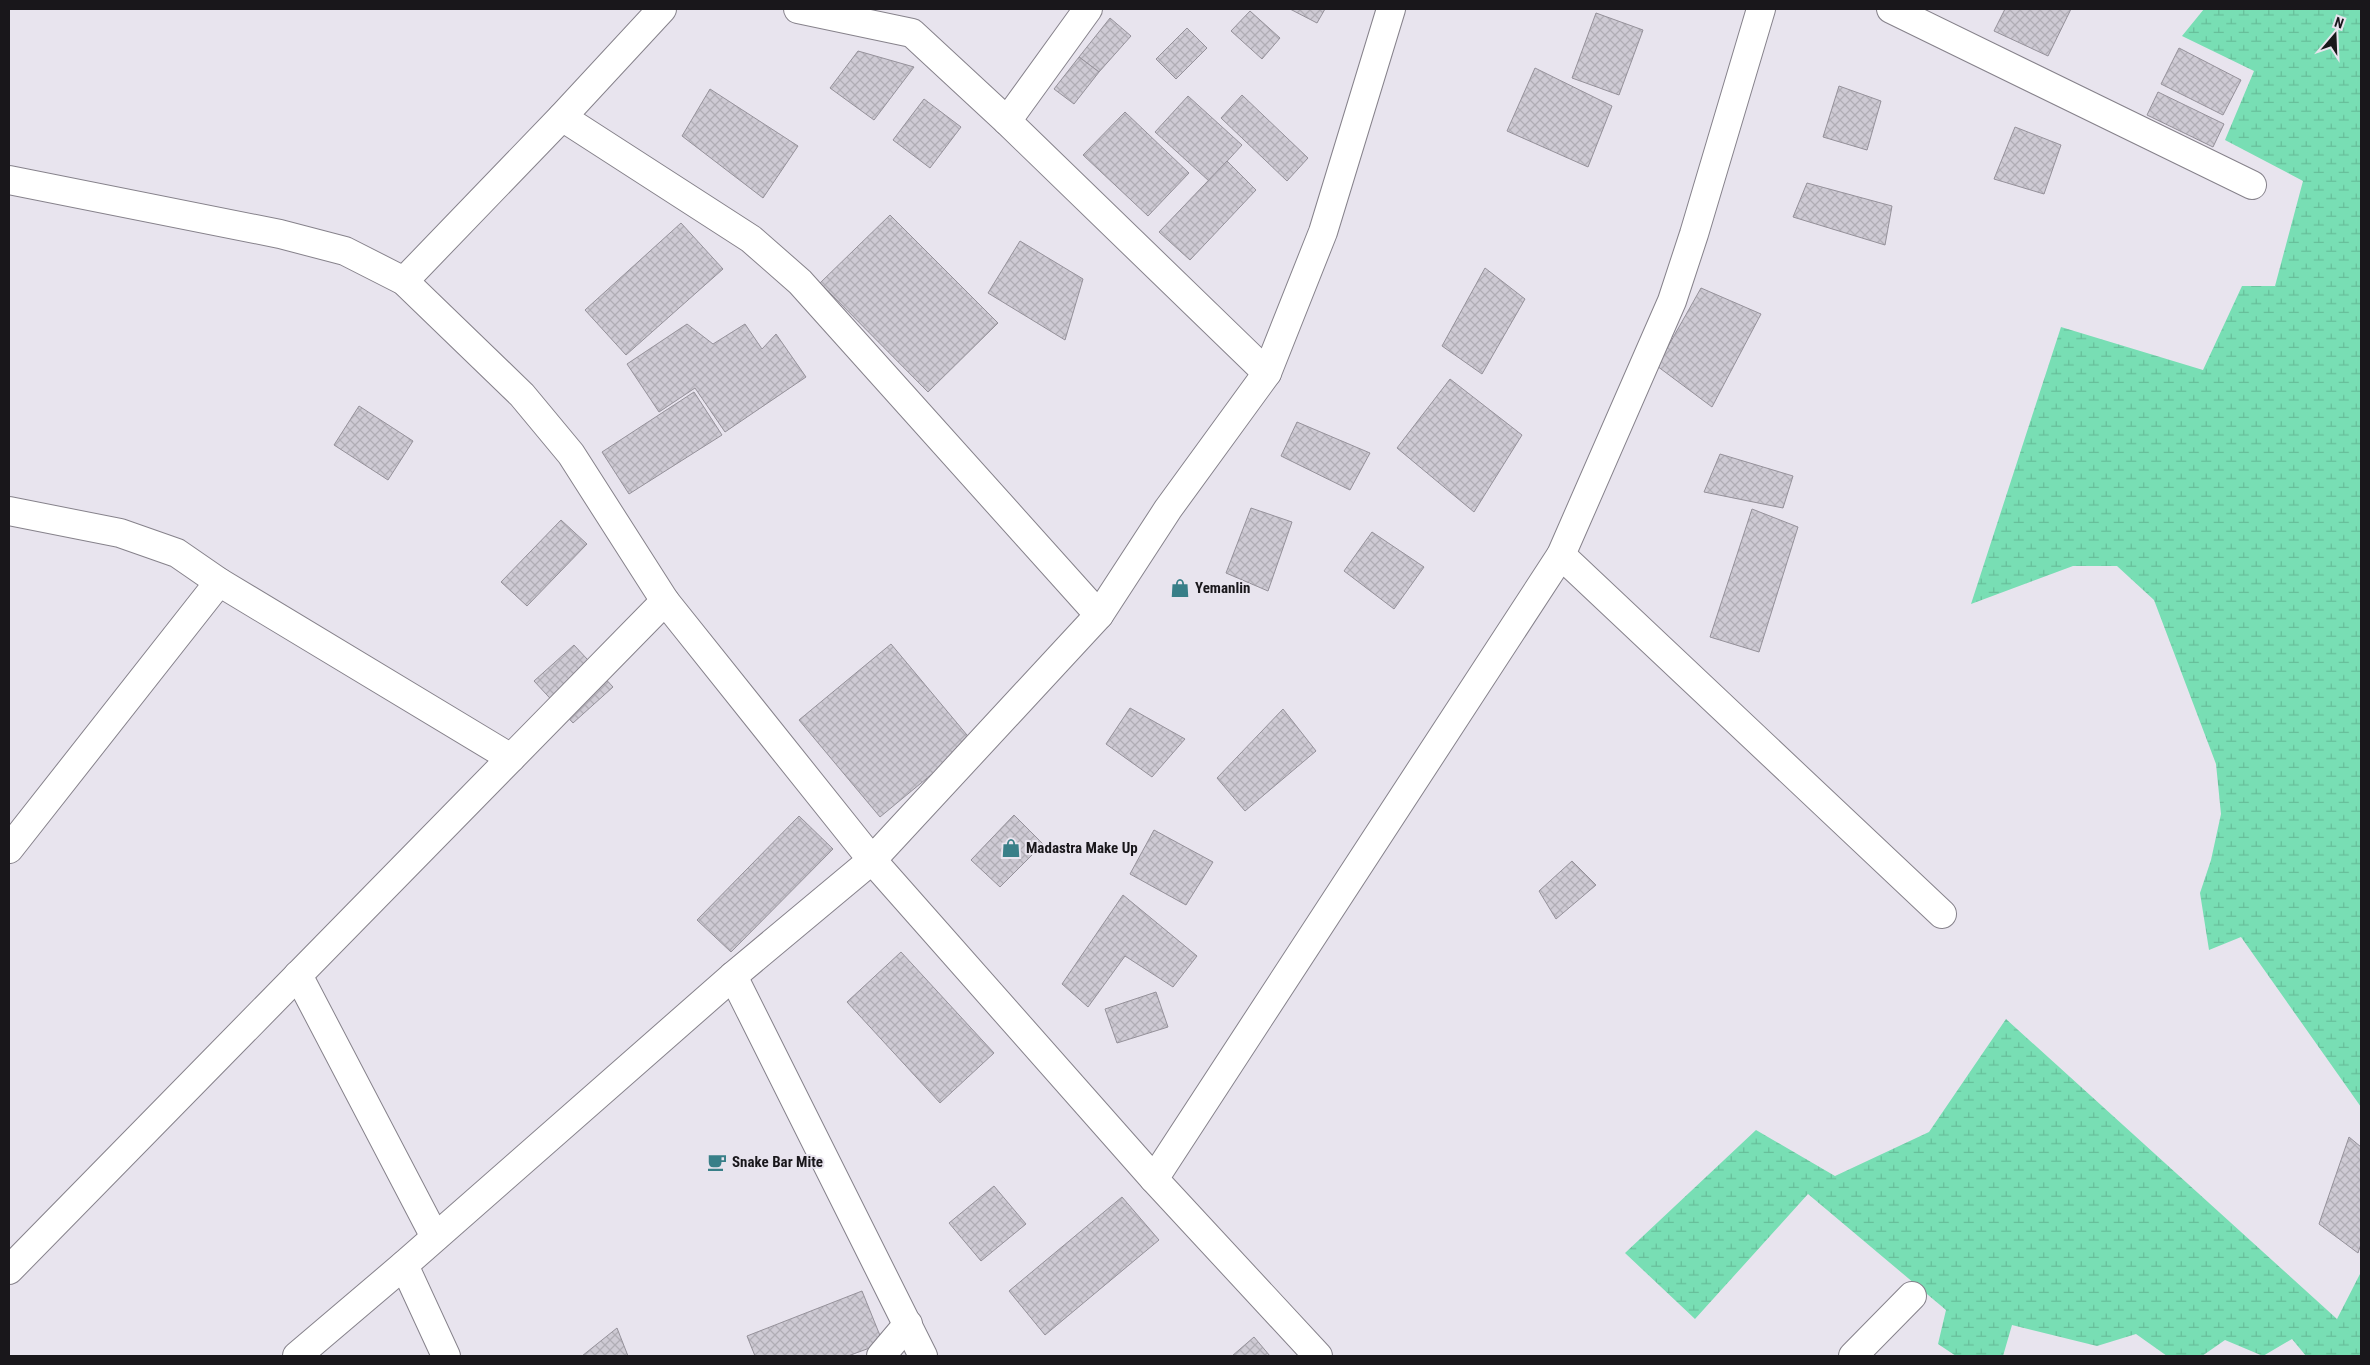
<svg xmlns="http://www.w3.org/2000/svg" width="2370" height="1365" viewBox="0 0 2370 1365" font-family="'Roboto Condensed',sans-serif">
<defs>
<pattern id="wetland-marsh" width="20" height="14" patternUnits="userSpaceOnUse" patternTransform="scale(1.25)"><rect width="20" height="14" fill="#78deb4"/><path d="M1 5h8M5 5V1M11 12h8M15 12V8" fill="none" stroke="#67be9a"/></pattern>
<pattern id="building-cross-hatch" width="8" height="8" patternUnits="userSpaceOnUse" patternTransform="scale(1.25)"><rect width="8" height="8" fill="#cecad4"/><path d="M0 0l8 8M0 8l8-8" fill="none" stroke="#b0adb5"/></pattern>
</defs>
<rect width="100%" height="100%" fill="#e8e4ee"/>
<g fill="url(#wetland-marsh)">
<polygon points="2204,9 2361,9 2361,1107 2241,937 2209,950 2200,893 2211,860 2221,814 2216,764 2154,600 2117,566 2073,566 1971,604 2061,327 2203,370 2242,286 2275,286 2303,181 2225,140 2254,71 2182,36"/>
<polygon points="2006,1019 2337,1319 2361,1272 2361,1356 2306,1356 2292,1339 2263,1356 2225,1340 2202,1356 2167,1356 2136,1334 2097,1346 2012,1325 2003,1356 1956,1356 1938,1344 1946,1310 1808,1194 1695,1319 1625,1253 1756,1130 1835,1176 1929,1132"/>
</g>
<g fill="url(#building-cross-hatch)" stroke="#95919a">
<polygon points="1290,9 1325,9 1317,23"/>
<polygon points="2005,9 2071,9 2048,56 1994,31"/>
<polygon points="1250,11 1280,38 1262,59 1231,31"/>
<polygon points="1596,13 1643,30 1619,95 1572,78"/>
<polygon points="1110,18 1131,36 1099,72 1079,57"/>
<polygon points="1187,28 1207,48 1176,79 1156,59"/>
<polygon points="2179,48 2241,80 2223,115 2161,84"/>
<polygon points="858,51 914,67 874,120 830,88"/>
<polygon points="1079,57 1099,72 1074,104 1054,89"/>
<polygon points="1535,68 1612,106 1588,167 1507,131"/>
<polygon points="1839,86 1881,101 1867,150 1823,137"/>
<polygon points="710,89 798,146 763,198 682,136"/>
<polygon points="2158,92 2224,124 2213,147 2147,115"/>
<polygon points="1242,95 1308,158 1287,181 1221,118"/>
<polygon points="1188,96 1242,145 1209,181 1155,132"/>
<polygon points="924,99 961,127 930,168 893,140"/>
<polygon points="1125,112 1189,173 1148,216 1083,155"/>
<polygon points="2015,127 2061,145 2044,194 1994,179"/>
<polygon points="1227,161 1256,190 1190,260 1159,232"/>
<polygon points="1807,183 1892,206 1885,245 1793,217"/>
<polygon points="890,215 998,323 928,392 820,283"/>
<polygon points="681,223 723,269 626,355 585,310"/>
<polygon points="1020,241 1083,279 1065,340 988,293"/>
<polygon points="1485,268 1525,299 1482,374 1442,346"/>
<polygon points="1701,288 1761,314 1712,407 1657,366"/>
<polygon points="687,324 713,344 745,324 762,349 776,334 806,377 725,432 695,388 659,412 627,364"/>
<polygon points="1450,379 1522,435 1474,512 1397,448"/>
<polygon points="694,392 722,435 629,494 602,452"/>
<polygon points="359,406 413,441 388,480 334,445"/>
<polygon points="1297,422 1370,453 1350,490 1281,456"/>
<polygon points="1720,454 1793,476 1783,508 1704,492"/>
<polygon points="1251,508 1292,522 1268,591 1226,573"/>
<polygon points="1752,509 1798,527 1759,652 1710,637"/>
<polygon points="561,520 587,544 527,606 501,582"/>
<polygon points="1372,532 1424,567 1394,609 1344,571"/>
<polygon points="891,644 972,741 880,817 799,720"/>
<polygon points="574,645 613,687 573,723 534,681"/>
<polygon points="1130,708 1185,739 1152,777 1106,744"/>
<polygon points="1283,709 1316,751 1245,811 1217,778"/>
<polygon points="1014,815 1043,844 1000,887 971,860"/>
<polygon points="799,816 833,849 731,952 697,920"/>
<polygon points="1154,830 1213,862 1186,905 1130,874"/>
<polygon points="1572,861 1596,885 1556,919 1539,891"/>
<polygon points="1123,895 1197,956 1173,987 1125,956 1088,1007 1062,984"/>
<polygon points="901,952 994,1053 940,1103 847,1002"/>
<polygon points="1156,992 1168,1027 1117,1043 1105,1009"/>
<polygon points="2349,1137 2361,1147 2361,1244 2358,1253 2319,1224"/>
<polygon points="994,1186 1026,1224 981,1261 949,1223"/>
<polygon points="1122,1197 1159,1240 1045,1335 1009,1291"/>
<polygon points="862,1291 883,1343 848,1356 755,1356 747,1336"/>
<polygon points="617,1328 628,1356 582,1356"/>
<polygon points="1254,1337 1270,1356 1232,1356"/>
</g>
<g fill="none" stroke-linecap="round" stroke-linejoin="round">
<g stroke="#86828b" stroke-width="30">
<g id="street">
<polyline points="798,9 912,33 1007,121 1267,373"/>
<polyline points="1891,9 2252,185"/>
<polyline points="562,117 751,239 800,282 1099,615"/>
<polyline points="1007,121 1088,9"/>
<polyline points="9,180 280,234 345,251 404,281 522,395 571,454 665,601 872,860 1154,1179 1318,1356"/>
<polyline points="404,281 562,117 662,9"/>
<polyline points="9,511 120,533 177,553 219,582 511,758"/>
<polyline points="1561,555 1942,914"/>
<polyline points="9,849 219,582"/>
<polyline points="298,975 435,1237"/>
<polyline points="733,976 923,1356"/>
<polyline points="1154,1179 1561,555 1672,301 1694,234 1761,9"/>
<polyline points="404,1265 446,1356"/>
<polyline points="9,1270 665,601"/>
<polyline points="881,1356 908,1324"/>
<polyline points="1853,1356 1912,1296"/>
</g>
</g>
<g stroke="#86828b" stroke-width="30">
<polyline id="secondary" points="297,1356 404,1265 733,976 872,860 1099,615 1168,509 1267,373 1323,232 1391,9"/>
</g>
<use href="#street" stroke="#fff" stroke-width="28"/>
<use href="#secondary" stroke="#fff" stroke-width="28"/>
</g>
<defs>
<g id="shop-bare" transform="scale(1.5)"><path d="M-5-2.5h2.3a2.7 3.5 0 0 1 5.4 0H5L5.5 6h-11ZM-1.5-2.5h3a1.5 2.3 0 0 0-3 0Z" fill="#387f88" stroke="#e8e4ee" stroke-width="2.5" paint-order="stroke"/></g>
<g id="cafe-bare" transform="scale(1.5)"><path d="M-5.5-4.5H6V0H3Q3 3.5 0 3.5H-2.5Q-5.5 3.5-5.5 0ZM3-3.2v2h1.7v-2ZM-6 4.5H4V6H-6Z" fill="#387f88" stroke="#e8e4ee" stroke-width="2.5" paint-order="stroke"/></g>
</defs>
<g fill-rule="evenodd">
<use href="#shop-bare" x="1180" y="588"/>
<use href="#shop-bare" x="1011" y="848"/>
<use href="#cafe-bare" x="717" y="1162"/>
</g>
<g text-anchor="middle" stroke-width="4" stroke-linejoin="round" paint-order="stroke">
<g font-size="15" font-weight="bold" fill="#19171b" stroke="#e8e4ee" text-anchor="start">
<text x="1195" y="593">Yemanlin</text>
<text x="1026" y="853">Madastra Make Up</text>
<text x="732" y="1167">Snake Bar Mite</text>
</g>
</g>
<rect width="2370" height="1365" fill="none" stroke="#19171b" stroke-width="20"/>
<g transform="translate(2335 35) rotate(19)" stroke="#e8e4ee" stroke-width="4" paint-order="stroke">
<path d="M0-4L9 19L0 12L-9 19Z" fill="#19171b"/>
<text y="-8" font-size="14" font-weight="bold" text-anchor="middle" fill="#19171b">N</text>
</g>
</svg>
